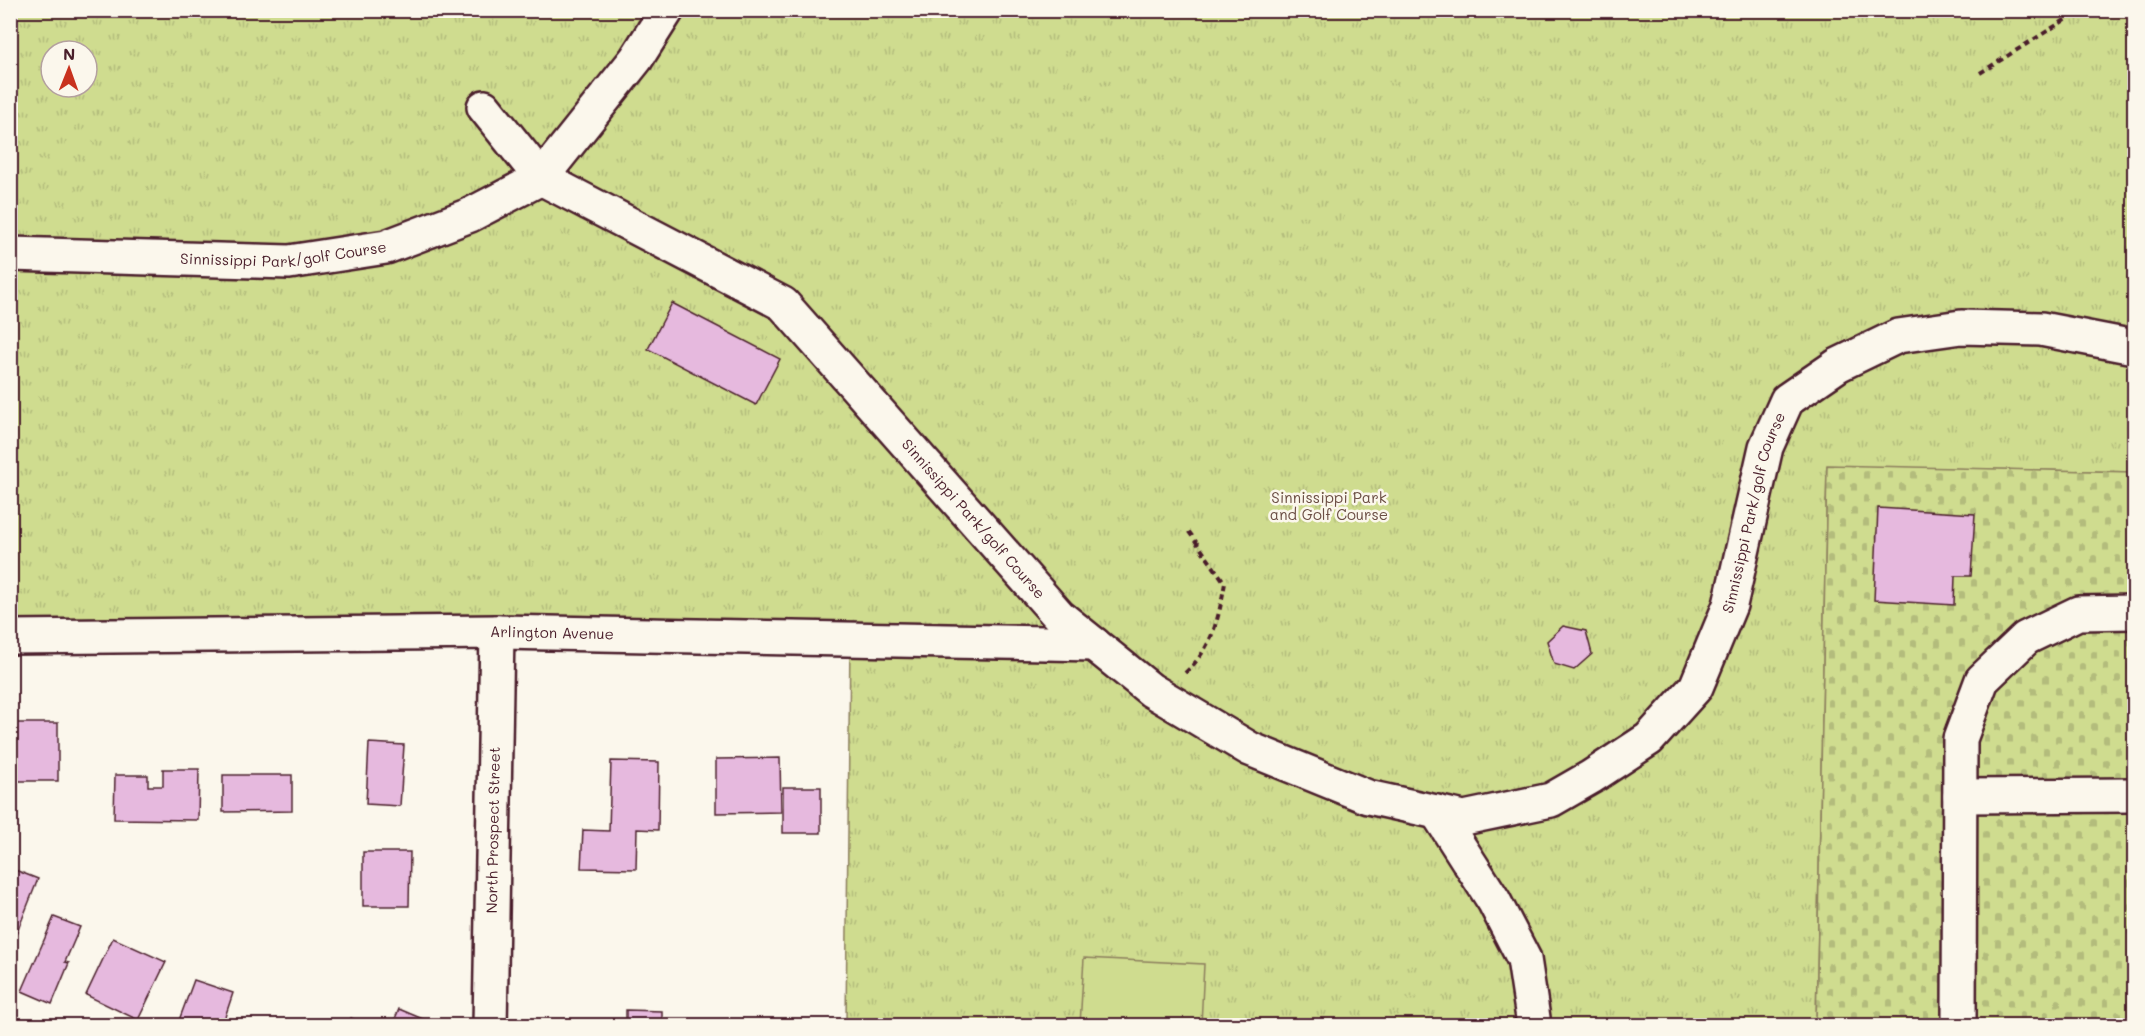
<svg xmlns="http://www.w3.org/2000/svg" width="2145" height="1036" viewBox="0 0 2145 1036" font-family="Mali,sans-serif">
<defs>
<pattern id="grass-tufts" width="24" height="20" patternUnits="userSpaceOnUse" patternTransform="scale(1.5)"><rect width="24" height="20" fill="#cfdc8f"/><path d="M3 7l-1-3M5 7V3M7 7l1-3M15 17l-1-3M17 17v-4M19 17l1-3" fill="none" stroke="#b3bc7c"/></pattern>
<pattern id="cemetery-stones" width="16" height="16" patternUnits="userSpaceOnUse" patternTransform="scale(1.5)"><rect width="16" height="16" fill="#cfdc8f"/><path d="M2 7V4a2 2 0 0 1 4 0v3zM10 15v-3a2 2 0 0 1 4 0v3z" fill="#b3bc7c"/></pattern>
</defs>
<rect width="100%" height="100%" fill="#fbf7ec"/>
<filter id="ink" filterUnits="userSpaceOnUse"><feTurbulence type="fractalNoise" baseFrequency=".0167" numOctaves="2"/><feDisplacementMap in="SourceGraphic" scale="12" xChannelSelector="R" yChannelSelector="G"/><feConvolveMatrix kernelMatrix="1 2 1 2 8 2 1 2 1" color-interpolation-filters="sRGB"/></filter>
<g filter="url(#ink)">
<path fill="url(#grass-tufts)" stroke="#8c7e5d" stroke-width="1.5" fill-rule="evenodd" d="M10,11H2134V472L1827,466L1816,1025H846L850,639L11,637ZM51,51H87V87H51Z"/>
<polygon fill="url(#cemetery-stones)" stroke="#8c7e5d" stroke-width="1.5" points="1827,465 2134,472 2134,1025 1816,1026"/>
<polygon fill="#cfdc8f" stroke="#8c7e5d" stroke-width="1.5" points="1084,958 1204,964 1201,1025 1080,1025"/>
<g fill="#e6b9de" stroke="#4a1f2b" stroke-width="1.5">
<polygon points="672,303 780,359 756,405 648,349"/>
<polygon points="1878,508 1975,514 1971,576 1955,576 1954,605 1874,600"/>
<polygon points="1563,626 1586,631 1592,654 1574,670 1554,664 1547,641"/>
<polygon points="10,723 58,723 58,781 15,781 15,749 10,749"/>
<polygon points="369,743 404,745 400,806 366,804"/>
<polygon points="780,758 781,812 716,813 716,759"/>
<polygon points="611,761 659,762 658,830 637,829 636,869 581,868 583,830 609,831"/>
<polygon points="163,769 199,769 198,820 114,819 115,775 148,775 148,786 163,786"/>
<polygon points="223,775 292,775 292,811 223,812"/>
<rect x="783" y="787" width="38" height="46"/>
<polygon points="363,852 410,852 409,906 363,906"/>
<polygon points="10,868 38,879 10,950"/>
<polygon points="54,917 80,927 65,962 69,963 52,1004 22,991"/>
<polygon points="113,938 166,962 138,1020 86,995"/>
<polygon points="194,980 233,993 222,1026 178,1023"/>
<polygon points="399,1009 425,1020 422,1026 392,1026"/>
<polygon points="626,1010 662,1011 662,1026 626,1026"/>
<polygon points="351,1018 369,1026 347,1026"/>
</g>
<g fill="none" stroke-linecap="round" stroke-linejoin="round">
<g stroke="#4a1f2b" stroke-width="38">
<g id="minor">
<path id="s1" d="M484,107L541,178L783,304L1059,616L1151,690L1250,749L1368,797L1464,818L1551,800L1591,777L1649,739L1696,687L1730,605L1766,447L1787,400L1838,365L1898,336L1961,327L2041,329L2134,347"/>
<path id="s2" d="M10,254L289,262L386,247L470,215L541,178L636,59L667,10"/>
<path id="s3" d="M10,637L497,632L1094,644"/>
<polyline points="1960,796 2134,795"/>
<polyline points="1437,812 1494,901 1524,959 1533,1018 1532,1026"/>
<path id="s4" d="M490,1026L497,632"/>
<polyline points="1959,1026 1960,739 1982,680 2026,638 2078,613 2134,612"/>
</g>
</g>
<g stroke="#4a1f2b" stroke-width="4" stroke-dasharray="6 4.5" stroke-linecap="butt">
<polyline points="1980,73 2081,10"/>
<path d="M1185,673C1213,647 1218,620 1225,583L1187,529"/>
</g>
<use href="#minor" stroke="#fbf7ec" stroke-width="33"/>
</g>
</g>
<g text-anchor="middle" stroke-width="5" stroke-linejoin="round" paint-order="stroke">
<g font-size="15" fill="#4a1f2b" stroke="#fbf7ec">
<text dy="5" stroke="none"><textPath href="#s2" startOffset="274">Sinnissippi Park/golf Course</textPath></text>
<text dy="5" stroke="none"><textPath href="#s1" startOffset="1698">Sinnissippi Park/golf Course</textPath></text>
<text dy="5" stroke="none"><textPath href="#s1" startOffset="651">Sinnissippi Park/golf Course</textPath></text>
<text dy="5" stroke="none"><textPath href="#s3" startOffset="542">Arlington Avenue</textPath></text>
<text dy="5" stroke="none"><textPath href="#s4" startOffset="196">North Prospect Street</textPath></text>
</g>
<g font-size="15" fill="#6b4e44" stroke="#fbf7ec">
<text x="1329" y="503">Sinnissippi Park<tspan x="1329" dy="17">and Golf Course</tspan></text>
</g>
</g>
<rect width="2145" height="1036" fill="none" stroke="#fbf7ec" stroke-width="36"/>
<rect x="18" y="18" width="2109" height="1000" fill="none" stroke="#4a1f2b" stroke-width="2" filter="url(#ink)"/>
<g transform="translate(69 69) rotate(1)"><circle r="28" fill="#fbf7ec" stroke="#b4a19f" stroke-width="1.5"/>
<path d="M0-4.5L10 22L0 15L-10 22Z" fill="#c8321e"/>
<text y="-9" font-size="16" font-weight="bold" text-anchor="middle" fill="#4a1f2b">N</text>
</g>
</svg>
